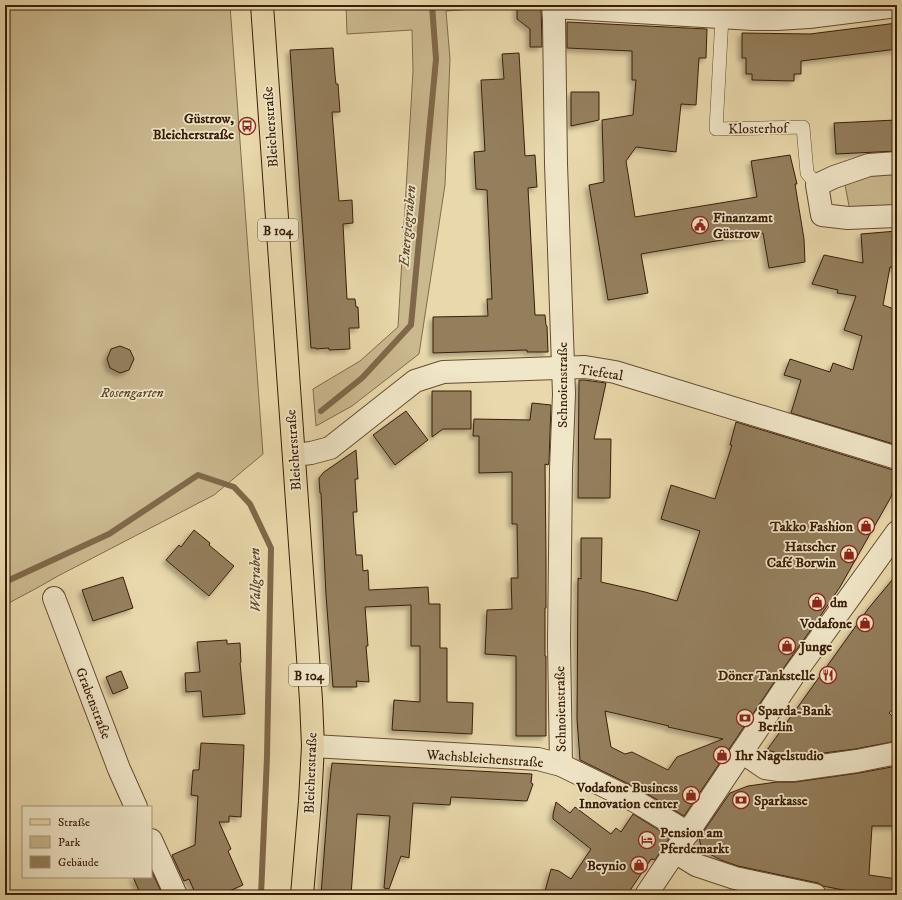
<svg xmlns="http://www.w3.org/2000/svg" width="902" height="900" viewBox="0 0 902 900" font-family="'IM FELL DW Pica',serif">
<defs>
<filter id="shadow"><feDropShadow dx="-3.5" dy="3.5" stdDeviation="2" flood-color="#0004"/></filter>
</defs>
<rect width="100%" height="100%" fill="#e8d8ab"/>
<filter id="stains"><feTurbulence type="fractalNoise" baseFrequency=".005" numOctaves="4"/><feColorMatrix values="0 0 0 0 .2 0 0 0 0 .09 0 0 0 0 .02 0 0 0 .5 -.17"/></filter>
<radialGradient id="worn" r=".72"><stop offset=".6" stop-color="#630" stop-opacity="0"/><stop offset="1" stop-color="#630" stop-opacity=".3"/></radialGradient>
<g fill="#cab88f" stroke="#826b4c">
<polygon points="5,5 230,5 263,454 214,495 58,576 37,588 5,605"/>
<polygon points="346,5 503,5 503,7 446,11 450,59 445,185 419,354 352,406 316,426 313,389 360,361 398,327 413,71 412,30 347,34"/>
<polygon points="897,170 897,209 850,211 844,180"/>
</g>
<g fill="none" stroke-linecap="round" stroke-linejoin="round">
<g stroke="#7f6849" stroke-width="6">
<polyline points="321,411 362,378 411,325 436,59 432,5"/>
<polyline points="5,582 109,534 198,475 234,487 250,504 271,548 267,757 261,895"/>
</g>
</g>
<g fill="#947f5d" stroke="#3a1e09" fill-rule="evenodd" filter="url(#shadow)">
<polygon points="517,5 541,5 542,47 530,47 530,29 517,19"/>
<polygon points="567,22 707,29 706,58 699,58 696,105 681,104 676,152 636,147 626,161 635,217 757,197 751,161 790,155 797,184 795,184 804,239 805,262 769,268 763,233 641,254 648,293 608,300 589,185 604,182 602,120 633,115 636,80 632,80 632,51 567,48"/>
<polygon points="897,23 897,49 801,61 801,74 794,74 794,81 752,80 752,74 746,74 746,58 742,58 742,33 810,34"/>
<polygon points="333,48 335,75 336,84 338,84 340,112 332,112 339,201 352,200 353,223 343,224 347,299 355,299 356,307 358,307 359,328 349,328 350,349 329,350 329,348 316,349 316,348 311,348 290,50"/>
<polygon points="519,53 525,156 535,155 537,187 528,188 535,315 545,315 546,325 547,326 548,352 527,352 527,350 433,353 433,317 488,316 487,299 492,299 487,190 476,189 474,152 485,151 481,80 504,79 502,54"/>
<polygon points="571,92 599,92 599,120 571,126"/>
<polygon points="896,120 896,133 897,133 897,151 836,154 834,123"/>
<polygon points="897,231 897,268 890,267 883,305 897,310 897,445 791,413 801,380 784,375 790,359 830,372 833,363 853,370 862,336 844,330 856,296 837,293 838,290 812,284 824,255 863,263 861,234"/>
<polygon points="120,346 130,350 134,359 129,370 120,373 110,368 107,359 111,349"/>
<polygon points="579,380 584,380 606,383 594,439 611,439 610,498 578,498"/>
<polygon points="432,391 471,391 471,429 443,429 432,437"/>
<polygon points="532,403 551,405 549,462 548,465 545,464 546,561 546,608 545,608 545,656 546,656 546,736 516,736 516,656 485,654 487,610 512,609 511,578 518,578 517,524 512,524 512,472 479,473 479,436 473,436 474,419 530,420"/>
<polygon points="406,411 428,440 395,465 373,435"/>
<path d="M736,422L893,470H897V480L891,497L840,587L817,621L785,666L684,816L641,790L580,760L577,719L578,578L581,579V538H602L601,582L645,592L677,601L700,531L661,519L671,485L715,499L732,445H730ZM605,711L669,726L668,727L723,739L677,757L668,770L632,752L625,754L611,747Z"/>
<polygon points="356,450 358,479 355,479 357,512 353,512 356,555 362,555 363,571 368,570 369,590 428,587 429,604 440,604 440,648 447,648 447,702 473,703 472,734 392,730 394,700 420,702 420,646 411,646 411,605 365,607 368,646 366,646 369,682 356,681 357,687 333,687 326,595 321,493 320,493 319,478 324,472"/>
<polygon points="194,530 210,543 209,545 234,566 209,596 166,560 179,545 181,547"/>
<polygon points="897,574 897,706 889,713 892,716 897,735 897,741 855,749 792,757 767,750 868,609"/>
<polygon points="123,577 133,608 93,621 82,590"/>
<polygon points="227,640 227,644 240,643 241,662 240,663 245,714 203,717 201,691 186,692 185,673 200,672 197,642"/>
<polygon points="121,671 128,688 113,694 106,677"/>
<polygon points="201,743 244,745 241,817 229,816 229,822 219,822 231,849 228,851 243,885 220,895 196,895 189,879 184,881 172,855 195,845 198,796 191,795 193,770 199,770"/>
<polygon points="332,763 532,774 531,783 533,784 527,801 451,797 450,805 413,803 409,858 401,856 389,889 384,888 390,816 357,814 351,895 321,895 329,789"/>
<polygon points="897,766 897,826 872,826 869,875 897,879 897,895 868,895 823,886 818,883 738,866 721,860 704,851 701,846 699,838 730,793 748,786 777,782 795,782 859,773"/>
<polygon points="556,802 570,813 575,807 611,834 616,828 621,832 633,814 670,837 655,860 651,859 627,895 544,895 551,869 559,871 571,879 591,849 553,819 553,815"/>
<polygon points="151,870 161,891 153,895 141,895 133,877 151,877"/>
</g>
<g fill="none" stroke-linecap="round" stroke-linejoin="round">
<g stroke="#664c32" stroke-width="14">
<polyline id="lane" points="722,17 716,129 803,127 807,173 817,185"/>
</g>
<g stroke="#664c32" stroke-width="24">
<g id="street">
<polyline points="553,5 554,20 556,164 564,394 561,469 559,643 561,765"/>
<polyline points="554,7 753,19 777,19 809,17 897,6"/>
<polyline points="897,163 869,165 834,177 817,185 822,215 848,218 897,216"/>
<polyline points="294,455 311,453 330,448 415,381 443,372 585,367 615,372 897,458"/>
<polyline points="54,598 119,769 136,807"/>
<polyline points="313,746 538,759 561,765 635,801 688,833"/>
<polyline points="742,752 765,768 779,770 793,770 857,761 897,753"/>
<polyline points="151,840 176,895"/>
<polyline points="675,852 696,865 735,878 815,895"/>
<polyline points="646,895 795,673 897,532"/>
</g>
</g>
<g stroke="#3a1e09" stroke-width="24">
<polyline id="primary" points="262,5 311,700 313,746 310,801 302,895"/>
</g>
<use href="#lane" stroke="#f0e6c8" stroke-width="13"/>
<use href="#street" stroke="#f0e6c8" stroke-width="22"/>
<use href="#primary" stroke="#e8d8ab" stroke-width="22"/>
</g>
<defs>
<g id="bus-ring" transform="scale(0.9)"><circle r="9.5" fill="#f0e6c8" stroke="#8f2418" stroke-width="1.5"/><path d="M-5-6H5V4H4V6H2V4H-2V6H-4V4H-5ZM-3.5-4V0h7V-4ZM-3.5 1.2v1.5H-2V1.2ZM2 1.2v1.5H3.5V1.2Z" fill="#8f2418"/></g>
<g id="civic-ring" transform="scale(0.9)"><circle r="9.5" fill="#f0e6c8" stroke="#8f2418" stroke-width="1.5"/><path d="M-.6-6.5H3V-4.5H.6V-3L4-1V1h2V6H-6V1h2V-1L-.6-3ZM-1.2 2.5V6h2.4V2.5Z" fill="#8f2418"/></g>
<g id="shop-ring" transform="scale(0.9)"><circle r="9.5" fill="#f0e6c8" stroke="#8f2418" stroke-width="1.5"/><path d="M-5-2.5h2.3a2.7 3.5 0 0 1 5.4 0H5L5.5 6h-11ZM-1.5-2.5h3a1.5 2.3 0 0 0-3 0Z" fill="#8f2418"/></g>
<g id="restaurant-ring" transform="scale(0.9)"><circle r="9.5" fill="#f0e6c8" stroke="#8f2418" stroke-width="1.5"/><path d="M-5-6h1v4h1v-4h1v4h1v-4h1v5L-1.5 .5V6h-2V.5L-5-1ZM5-6V6H3V1.5H1.5Q1.5-4 5-6Z" fill="#8f2418"/></g>
<g id="bank-ring" transform="scale(0.9)"><circle r="9.5" fill="#f0e6c8" stroke="#8f2418" stroke-width="1.5"/><path d="M-6-4H6V4H-6ZM0-2.3a2.3 2.3 0 1 0 0 4.6a2.3 2.3 0 1 0 0-4.6Z" fill="#8f2418"/></g>
<g id="hotel-ring" transform="scale(0.9)"><circle r="9.5" fill="#f0e6c8" stroke="#8f2418" stroke-width="1.5"/><path d="M-6-4.5h1.5V1H6V5H4.5V3h-9V5H-6ZM-4 0a1.8 1.8 0 1 1 3.6 0ZM.5 0V-2.5h3Q6-2.5 6 0Z" fill="#8f2418"/></g>
</defs>
<g fill-rule="evenodd">
<use href="#bus-ring" x="247" y="126"/>
<use href="#civic-ring" x="700" y="225"/>
<use href="#shop-ring" x="866" y="526"/>
<use href="#shop-ring" x="849" y="554"/>
<use href="#shop-ring" x="817" y="602"/>
<use href="#shop-ring" x="865" y="623"/>
<use href="#shop-ring" x="787" y="646"/>
<use href="#restaurant-ring" x="828" y="675"/>
<use href="#bank-ring" x="745" y="718"/>
<use href="#shop-ring" x="722" y="755"/>
<use href="#shop-ring" x="691" y="795"/>
<use href="#bank-ring" x="741" y="800"/>
<use href="#hotel-ring" x="647" y="840"/>
<use href="#shop-ring" x="639" y="865"/>
</g>
<g text-anchor="middle" stroke-width="3.5" stroke-linejoin="round" paint-order="stroke">
<g fill="#f0e6c8" stroke="#715a42" stroke-width="1">
<rect x="258" y="219" width="40" height="22" rx="3"/>
<rect x="289" y="664" width="40" height="22" rx="3"/>
</g>
<g font-size="13" font-weight="bold" fill="#3a1e09">
<text x="278" y="235">B 104</text>
<text x="309" y="680">B 104</text>
</g>
<g font-size="14" font-weight="bold" fill="#3a1e09" stroke="#f0e6c8" text-anchor="end">
<text x="234" y="123">Güstrow,<tspan x="234" dy="16">Bleicherstraße</tspan></text>
<text x="713" y="222" text-anchor="start">Finanzamt<tspan x="713" dy="16">Güstrow</tspan></text>
<text x="853" y="531">Takko Fashion</text>
<text x="836" y="551">Hatscher<tspan x="836" dy="16">Café Borwin</tspan></text>
<text x="830" y="607" text-anchor="start">dm</text>
<text x="852" y="628">Vodafone</text>
<text x="800" y="651" text-anchor="start">Junge</text>
<text x="815" y="680">Döner Tankstelle</text>
<text x="758" y="715" text-anchor="start">Sparda-Bank<tspan x="758" dy="16">Berlin</tspan></text>
<text x="735" y="760" text-anchor="start">Ihr Nagelstudio</text>
<text x="678" y="792">Vodafone Business<tspan x="678" dy="16">Innovation center</tspan></text>
<text x="754" y="805" text-anchor="start">Sparkasse</text>
<text x="660" y="837" text-anchor="start">Pension am<tspan x="660" dy="16">Pferdemarkt</tspan></text>
<text x="626" y="870">Beynio</text>
</g>
<g font-size="14" fill="#3a1e09" stroke="#f0e6c8">
<text transform="translate(270 127) rotate(-94)" y="5">Bleicherstraße</text>
<text transform="translate(758 128) rotate(-1)" y="5">Klosterhof</text>
<text transform="translate(601 372) rotate(9)" y="5">Tiefetal</text>
<text transform="translate(562 385) rotate(-90)" y="5">Schnoienstraße</text>
<text transform="translate(293 450) rotate(-94)" y="5">Bleicherstraße</text>
<text transform="translate(94 703) rotate(69)" y="5">Grabenstraße</text>
<text transform="translate(560 709) rotate(-91)" y="5">Schnoienstraße</text>
<text transform="translate(485 758) rotate(4)" y="5">Wachsbleichenstraße</text>
<text transform="translate(310 773) rotate(-88)" y="5">Bleicherstraße</text>
</g>
<g font-size="14" font-style="italic" fill="#5e442a" stroke="#f0e6c8">
<text x="132" y="397">Rosengarten</text>
</g>
<g font-size="15" font-style="italic" fill="#62492e" stroke="#f0e6c8">
<text transform="translate(407 226) rotate(-85)" y="5">Energiegraben</text>
<text transform="translate(255 580) rotate(-91)" y="5">Wallgraben</text>
</g>
</g>
<rect width="902" height="900" fill="none" stroke="#e8d8ab" stroke-width="20"/>
<rect x="6" y="6" width="890" height="888" fill="none" stroke="#3a1e09" stroke-width="2"/>
<rect x="10" y="10" width="882" height="880" fill="none" stroke="#3a1e09"/>
<rect x="22" y="806" width="130" height="72" fill="#f0e6c8" stroke="#a7967c"/>
<rect x="30" y="819" width="20" height="6" fill="#e8d8ab" stroke="#a7967c"/>
<text x="58" y="826" font-size="12" fill="#3a1e09">Straße</text>
<rect x="30" y="836" width="20" height="12" fill="#cab88f" stroke="#a7967c"/>
<text x="58" y="846" font-size="12" fill="#3a1e09">Park</text>
<rect x="30" y="856" width="20" height="12" fill="#947f5d" stroke="#a7967c"/>
<text x="58" y="866" font-size="12" fill="#3a1e09">Gebäude</text>
<rect width="100%" height="100%" filter="url(#stains)"/>
<rect width="100%" height="100%" fill="url(#worn)"/>
</svg>
